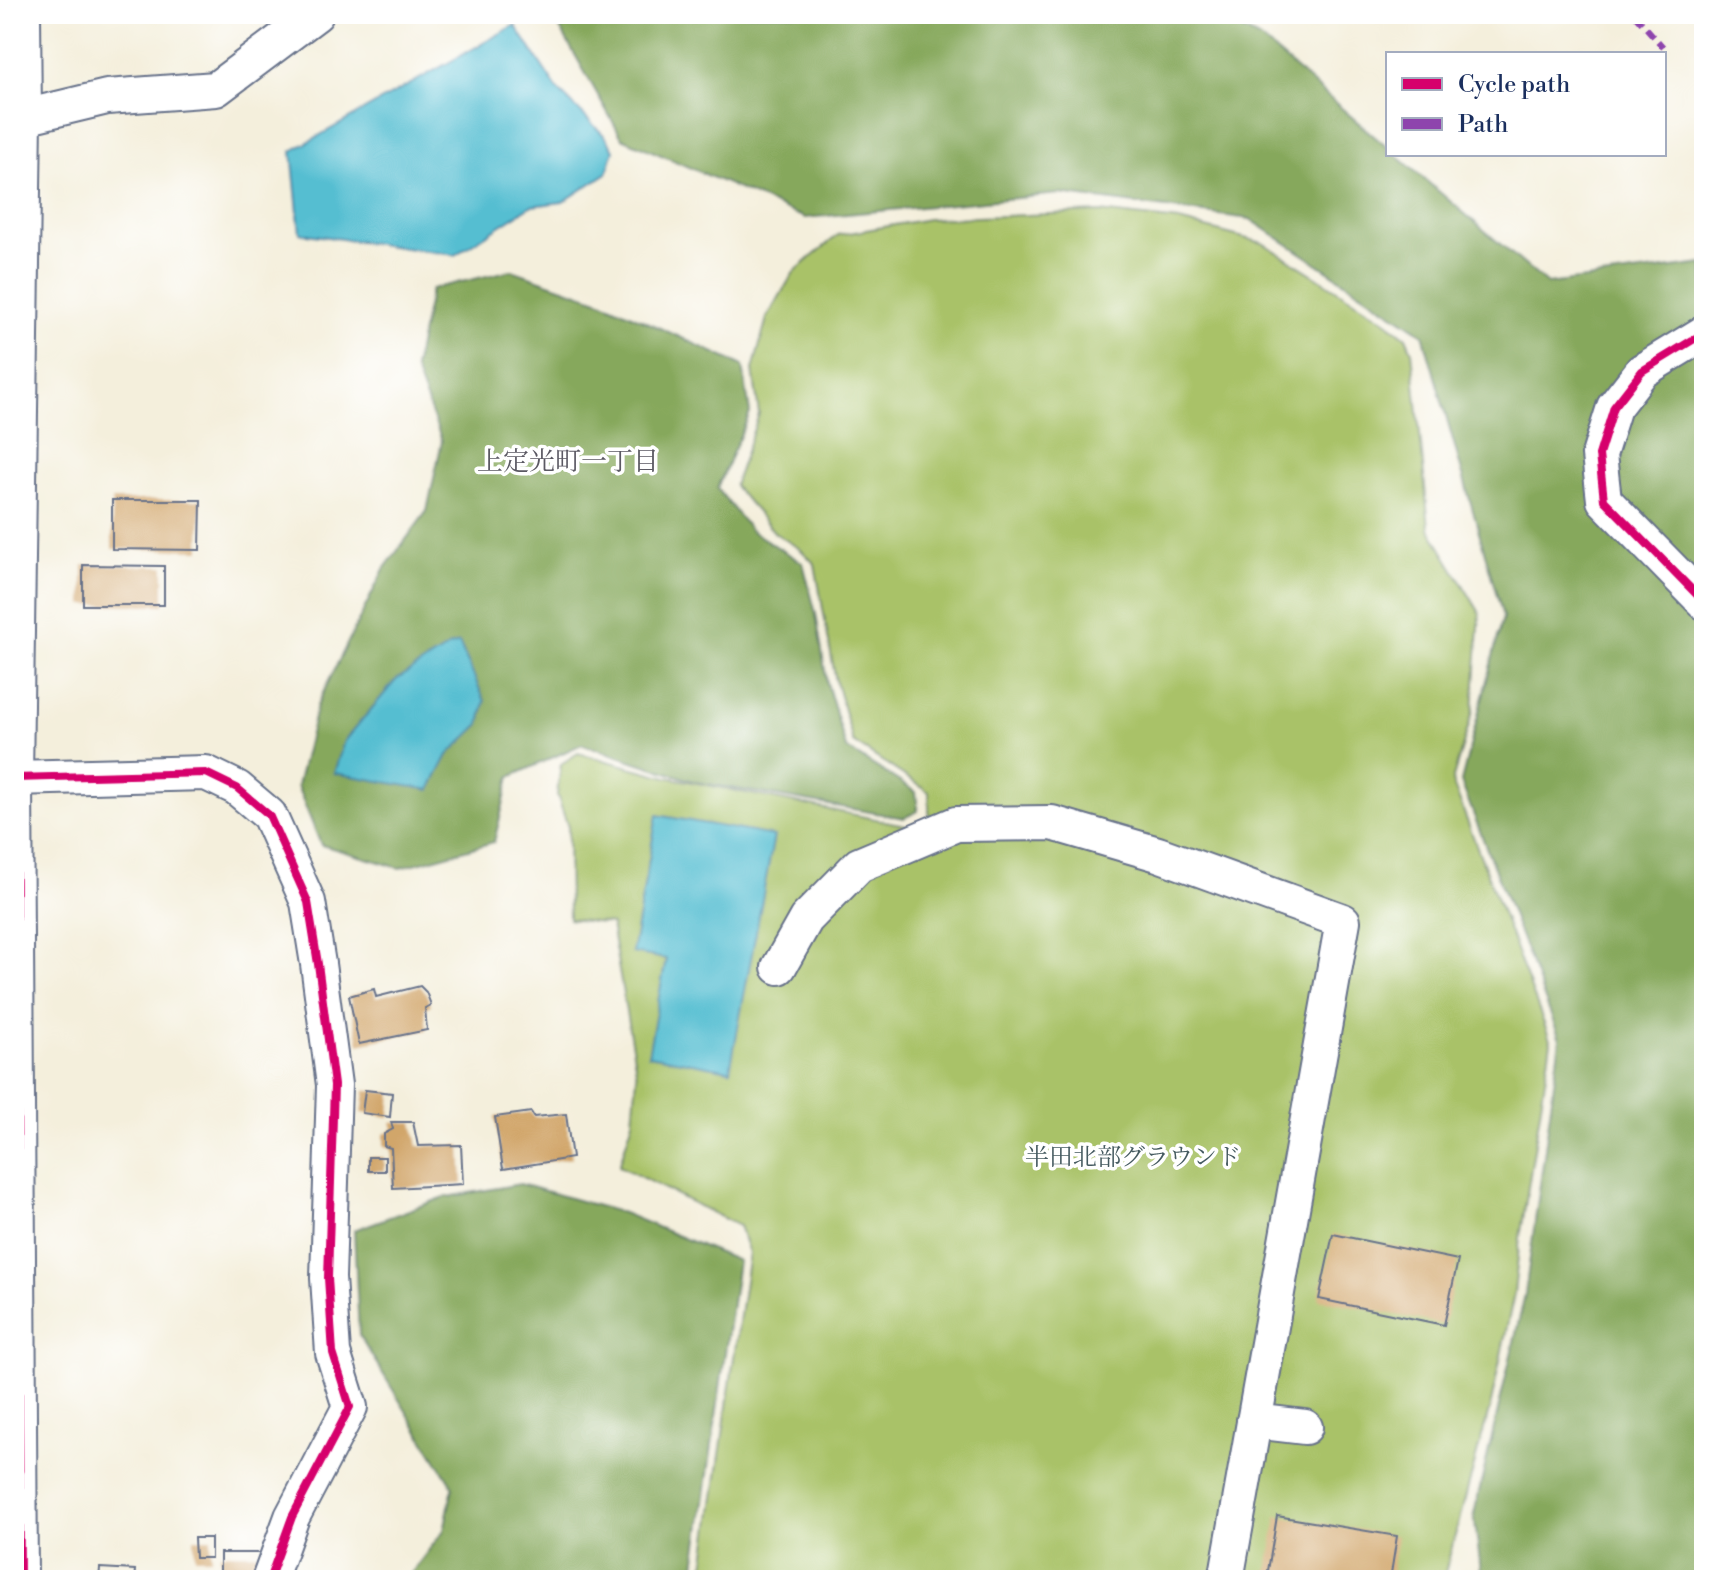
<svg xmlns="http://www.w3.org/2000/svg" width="1718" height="1594" viewBox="0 0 1718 1594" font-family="'Libre Bodoni','Noto Serif JP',serif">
<rect width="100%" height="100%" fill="#fff"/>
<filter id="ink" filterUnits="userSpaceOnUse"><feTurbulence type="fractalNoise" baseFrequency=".0125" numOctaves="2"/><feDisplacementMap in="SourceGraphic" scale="16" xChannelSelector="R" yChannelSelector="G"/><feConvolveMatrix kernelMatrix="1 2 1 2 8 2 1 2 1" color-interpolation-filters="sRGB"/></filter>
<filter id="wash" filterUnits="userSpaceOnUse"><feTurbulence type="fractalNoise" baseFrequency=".006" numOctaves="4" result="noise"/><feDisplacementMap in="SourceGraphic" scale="32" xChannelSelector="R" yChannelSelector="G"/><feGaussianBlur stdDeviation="1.8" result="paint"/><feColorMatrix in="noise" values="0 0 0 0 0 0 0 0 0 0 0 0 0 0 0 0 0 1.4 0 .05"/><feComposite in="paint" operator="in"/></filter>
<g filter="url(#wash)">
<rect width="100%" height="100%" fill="#f4efdc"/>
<polygon fill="#a9c268" stroke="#627863" stroke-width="2" points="1100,212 1179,221 1263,243 1383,319 1406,337 1412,351 1429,528 1480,613 1473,711 1452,781 1551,1042 1520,1238 1514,1293 1491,1403 1443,1580 702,1580 749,1253 739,1226 619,1166 633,1121 637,1076 611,924 569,919 568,827 557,795 561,764 578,753 667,777 910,826 929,816 929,792 853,742 836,682 815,564 800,549 775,533 734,486 759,414 753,370 767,318 794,272 838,235 928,219"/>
<g fill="#86a85c" stroke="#506c5d" stroke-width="2">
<polygon points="552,14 1214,14 1262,40 1388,148 1388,154 1395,154 1547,284 1704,264 1704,1580 1482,1580 1474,1514 1525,1294 1560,1039 1461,782 1503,617 1423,334 1250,219 1059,194 805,218 622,138"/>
<polygon points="512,270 601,301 743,366 750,413 717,488 750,530 803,563 816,614 827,683 846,748 916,792 918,811 904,818 696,782 582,744 510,777 494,842 400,868 321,845 297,786 317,705 384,569 427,511 442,441 414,368 431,289"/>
<polygon points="520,1184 623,1213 738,1261 693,1580 406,1580 444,1530 453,1487 359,1335 354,1230 442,1198"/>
</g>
<g fill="#54bed1" stroke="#387698" stroke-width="2">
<polygon points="515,25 558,90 607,138 614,150 607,173 563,202 531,206 455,255 300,233 292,151"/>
<polygon points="459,643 485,701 480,724 448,755 430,790 334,773 344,741 396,680 450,646"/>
<polygon points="657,815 774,836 730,1070 648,1055 666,959 632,953"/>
</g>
<g id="blocks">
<g fill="#d1a66b">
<polygon points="112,500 201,500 200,550 112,549"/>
<polygon points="83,565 164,566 164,605 83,605"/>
<polygon points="420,986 426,992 431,1005 425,1008 427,1030 359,1044 349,996 374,989 376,997"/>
<polygon points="365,1090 392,1093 390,1117 362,1113"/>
<polygon points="531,1112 534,1117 566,1114 572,1158 503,1169 495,1117"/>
<polygon points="391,1122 413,1122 418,1146 461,1145 463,1184 393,1188 391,1148 384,1146 384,1134 393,1129"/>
<rect x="368" y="1157" width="17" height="14"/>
<polygon points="1333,1234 1458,1260 1444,1325 1319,1299"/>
<polygon points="1277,1516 1397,1536 1390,1580 1259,1580 1259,1576 1267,1577"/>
<polygon points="194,1538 211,1538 211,1558 195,1558"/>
<polygon points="220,1553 266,1553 265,1580 213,1580 213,1577 220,1575"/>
<polygon points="100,1568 135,1570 134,1580 99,1580"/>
</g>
</g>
</g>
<g filter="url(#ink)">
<use href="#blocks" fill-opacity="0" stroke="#67728a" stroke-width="2"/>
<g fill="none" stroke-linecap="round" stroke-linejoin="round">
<g stroke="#67728a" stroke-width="38">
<g id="minor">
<polyline points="24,117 107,97 216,89 316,14"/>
<polyline points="1704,333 1642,371 1614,407 1599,455 1604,500 1704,602"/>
<polyline points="14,778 206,773 237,788 269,815 308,902 318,964 334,1085 328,1278 333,1353 350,1407 292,1517 269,1580"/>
<polyline points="779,967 806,919 859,865 956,824 1052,823 1158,854 1343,921 1226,1580"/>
<polyline points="1254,1421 1305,1427"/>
<polyline points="20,1580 15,778 24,117 23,14"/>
</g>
</g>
<use href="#minor" stroke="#fff" stroke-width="34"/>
<polyline stroke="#8e44ad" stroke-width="6" stroke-dasharray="12 6" stroke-linecap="butt" points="1634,14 1663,47"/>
<g stroke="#fff" stroke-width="13">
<g id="cycleway">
<polyline points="1704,333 1642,371 1614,407 1599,455 1604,500 1704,602"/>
<polyline points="14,778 206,773 237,788 269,815 308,902 318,964 334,1085 328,1278 333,1353 350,1407 292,1517 269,1580"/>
<polyline points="15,778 20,1580"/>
</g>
</g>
<use href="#cycleway" stroke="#d6006c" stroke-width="8"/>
</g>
</g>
<g text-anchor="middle" stroke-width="7" stroke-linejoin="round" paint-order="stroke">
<g font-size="24" fill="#465b61" stroke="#fff">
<text x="1133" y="1165">半田北部グラウンド</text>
</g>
<g font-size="26" fill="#5b5963" stroke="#fff">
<text x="568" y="470">上定光町一丁目</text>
</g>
</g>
<rect width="1718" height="1594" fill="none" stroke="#fff" stroke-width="48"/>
<rect x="1386" y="52" width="280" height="104" fill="#ffffff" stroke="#a4acbf" stroke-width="2"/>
<rect x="1402" y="78" width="40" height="12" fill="#d6006c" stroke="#a4acbf" stroke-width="2"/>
<text x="1458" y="92" font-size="24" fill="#1b2f5e">Cycle path</text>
<rect x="1402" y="118" width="40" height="12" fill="#8e44ad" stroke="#a4acbf" stroke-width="2"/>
<text x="1458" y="132" font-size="24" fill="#1b2f5e">Path</text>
</svg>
